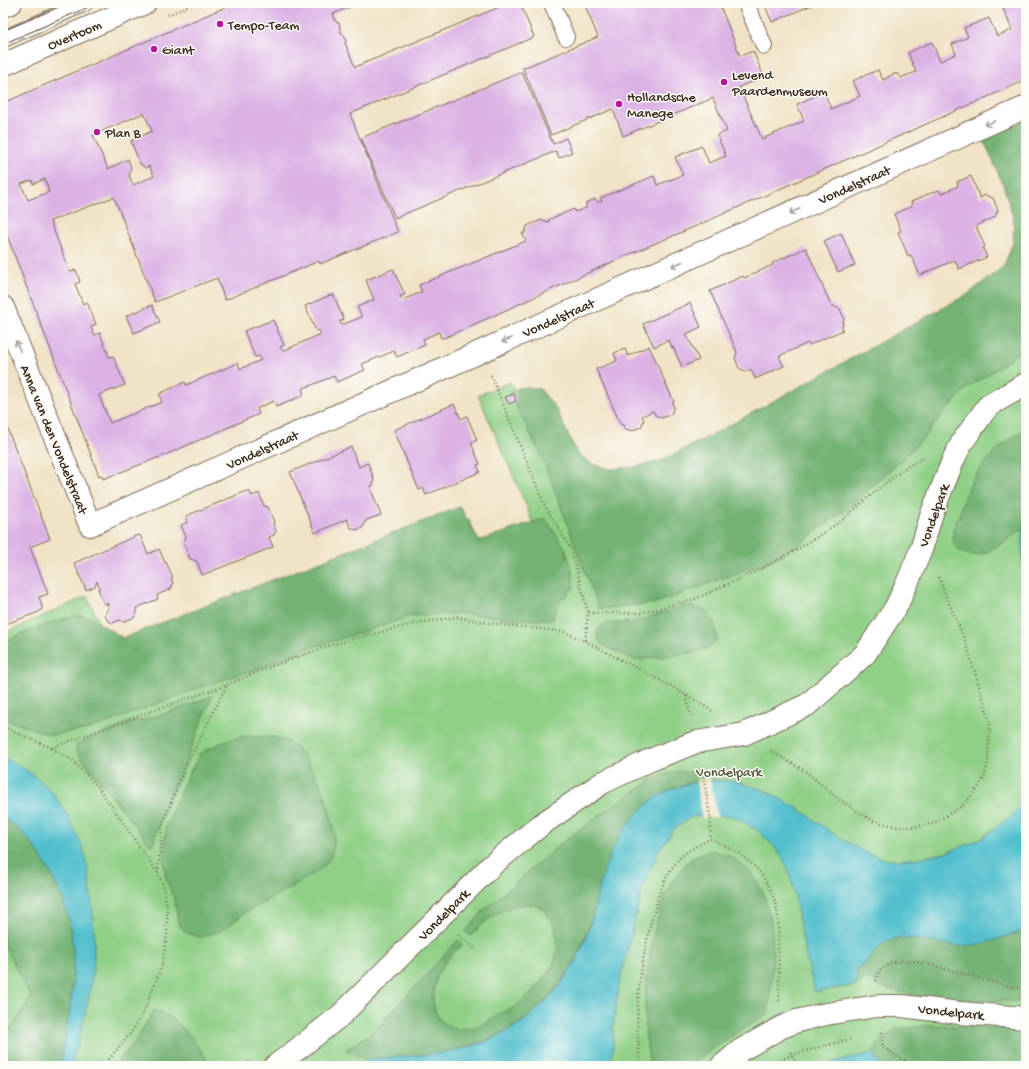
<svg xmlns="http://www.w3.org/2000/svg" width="1029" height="1069" viewBox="0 0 1029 1069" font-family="'Gochi Hand',sans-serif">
<rect width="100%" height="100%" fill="#fdfcf7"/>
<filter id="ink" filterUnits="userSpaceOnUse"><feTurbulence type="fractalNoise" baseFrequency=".025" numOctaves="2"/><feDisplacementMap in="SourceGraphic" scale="8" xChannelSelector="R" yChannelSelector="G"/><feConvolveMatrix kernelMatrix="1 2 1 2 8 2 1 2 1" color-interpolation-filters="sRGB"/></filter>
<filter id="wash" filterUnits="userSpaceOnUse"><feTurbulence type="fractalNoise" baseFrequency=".012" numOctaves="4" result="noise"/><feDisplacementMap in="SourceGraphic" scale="16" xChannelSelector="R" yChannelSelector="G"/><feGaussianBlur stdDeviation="0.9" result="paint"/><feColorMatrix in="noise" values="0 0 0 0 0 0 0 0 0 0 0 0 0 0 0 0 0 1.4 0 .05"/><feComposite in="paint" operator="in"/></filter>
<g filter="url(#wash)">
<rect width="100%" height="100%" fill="#f0e2c5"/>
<polygon fill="#8fcf86" stroke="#657c52" points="1026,325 1026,1066 3,1066 3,634 87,596 118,665 469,519 485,559 537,537 528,510 478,395 511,382 556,485 603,491"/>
<g fill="#73b273" stroke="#576e48">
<polygon points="1026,120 1026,347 1022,349 998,368 968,387 941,416 923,439 898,463 846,511 824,525 800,544 767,562 656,603 599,609 545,464 510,393 518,388 529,387 540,389 555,407 577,453 592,464 610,469 635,467 659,461 712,435 968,294 1004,266 1013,243 1014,221 1003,184 983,139"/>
<path d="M1026,428V518L1023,528C1010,537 991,554 975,555C962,556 951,546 953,533C953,526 958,519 960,513C963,501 967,489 973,479C986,457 1006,442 1026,428Z"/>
<polygon points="460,507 479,541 545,518 565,548 572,570 574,588 560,601 553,619 536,620 457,613 410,616 361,633 306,649 257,669 206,685 90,729 51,735 3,719 3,642 31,630 76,615 91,618 123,638"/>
<path d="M686,605C692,607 701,608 705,611C714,617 716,630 717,640L711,646L699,652L636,660L601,645L596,633L603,624L635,622Z"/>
<polygon points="212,696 181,773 167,800 152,847 76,751 77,744 130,723 167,713"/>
<path d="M246,736C262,737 280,735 293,745C315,761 340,824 333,850C330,862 322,868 312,875L245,913L221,931L201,937L186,933L178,923L176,906L166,877L163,857L166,827L182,788L200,753L225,741Z"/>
<path d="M678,771L694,772L696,783L685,784L608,859L588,931L571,968L548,998L520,1023L486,1041L437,1054L381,1058L368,1060L346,1050L375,1030L458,940L462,945C454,952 446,960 440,970C432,986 428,1014 446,1025C453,1030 465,1029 473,1027C481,1026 490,1019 497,1015C504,1011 513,1009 519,1004C531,992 546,978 554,962C558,955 556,944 556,935C555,924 553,923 547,914C533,893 499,910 485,922C479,926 475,932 470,936L465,932L483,911L565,840L607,810L656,777Z"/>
<path d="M3,818C21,828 34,845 44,862C88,931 73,991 60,1066H3V1033L12,1028L31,997L3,943Z"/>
<path d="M713,851C719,853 725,854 731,857C783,885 774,964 768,1013L714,1047L692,1066H650C647,1049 645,1032 645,1014C645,972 655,893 686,864C689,861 692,857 696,856C701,853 708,852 713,851Z"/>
<polygon points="1026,930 1026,1002 927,998 880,987 869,978 864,979 856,985 857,971 885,942 894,939 908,938 979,945"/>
<path d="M154,1010C160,1012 167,1014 171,1018C188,1030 200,1049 211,1066H114L137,1039Z"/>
<path d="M933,1025L1026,1029V1066H882L872,1053C879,1041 885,1038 894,1029Z"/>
</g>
<g fill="#53bfcd" stroke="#477476">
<polygon points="1026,518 1026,616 1022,548 1023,528"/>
<path d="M3,758C39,773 60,796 75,831C78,837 81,842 83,848C88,866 90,886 92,905C94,926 95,947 93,968C90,1002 80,1034 72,1066H60C73,991 88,931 44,862C34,845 21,828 3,818Z"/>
<path d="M711,780L734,781L762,789L796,807L837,836L864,852L888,860L914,859L945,853L979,840L1012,816L1026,799V930L979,945L955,946L908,938L894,939L885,942L857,971L856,985L815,992L805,952L793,887L786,864L774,846L757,830L733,816L717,815L691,817L673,830L657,854L643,887L620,980L613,1027V1050L610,1066H349C372,1056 397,1057 421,1055C455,1053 493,1043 521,1023C552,1001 576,967 588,932C596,908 599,882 608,859C618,835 635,812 656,797C664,792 675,788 684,785C692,782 702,782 711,780Z"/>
<polygon points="872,1053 882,1066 835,1066 833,1062"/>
</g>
<polygon fill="#f0e2c5" points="710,778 717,817 702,818 696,781"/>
<g id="blocks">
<g fill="#dcb2e5" fill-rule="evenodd">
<path d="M235,3H359L333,14L336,22L339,23L341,33L344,35L346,40L345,43L355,67L509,3H520L534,37L350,114L398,232L320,264L319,261L225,300L217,278L155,302L114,197L50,221L70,272L76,270L80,282L75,284L83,304L87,302L96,324L91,327L94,335L100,333L109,357L113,356L125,385L99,395L110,423L162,402L159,394L185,382L186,385L238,363L240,369L261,360L259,356L255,357L244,331L273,320L284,345L280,347L283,351L321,334L319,330L316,331L305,306L333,294L344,320L340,321L341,325L362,317L357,307L374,300L366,280L393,269L405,295L400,296L402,300L422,292L419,285L526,241L522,233H525L527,226L541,220L549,222L548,220L574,209L575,212L586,208V203L595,199L598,202L602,201L600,198L654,176L657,185L683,175L675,157L702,146L709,163L726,156L717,135L727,131L713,98L623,136L613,109L551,135L523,68L598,37L584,3H719L740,56L753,51L764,77L739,87L762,139L804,121L797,104L824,92L831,109L860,96L853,81L866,75L878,70L883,80L893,74H898L900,78L916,72L908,53L920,47L932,42L940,61L956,54L952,44L968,37L964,28L989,18L997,36L1012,30L1001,3H1026V80L687,230L623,257L444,338H441L439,332L423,339L425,345L397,357L394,351L362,364L365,370L337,382L334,376L302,389L304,395L276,407L274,401L257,408L259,414L165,455L103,479L102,475L99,476L3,225V103ZM144,113L152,131L131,141L140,164L146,168L149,166L154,176L133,185L129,175L131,168L128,159L108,169L93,135ZM45,179L49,192L28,200L21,184L32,180L33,184Z"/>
<polygon points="764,3 811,3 812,5 772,22"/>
<polygon points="522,72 553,144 566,138 572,152 559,158 556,151 395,218 361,138"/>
<polygon points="971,176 980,198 985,195 993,198 998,210 995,217 976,226 985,247 983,248 987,257 959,269 955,260 920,275 911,255 908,256 898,232 901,231 894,214 912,206 911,202 926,195 939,190 941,194 958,186 957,182"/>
<polygon points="841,233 855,265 838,272 824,241"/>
<polygon points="806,248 831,305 840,309 844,318 842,327 843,330 809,345 808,343 779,356 784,366 755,379 751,369 746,372 739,368 735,358 737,352 710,291 743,276 744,278 773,265 772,263"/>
<polygon points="690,303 701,327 686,334 699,360 682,367 673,347 672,348 669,340 654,347 643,324"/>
<polygon points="152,305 160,322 134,333 126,316"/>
<polygon points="649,346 674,402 672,403 674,407 671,414 662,418 655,415 653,411 642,416 644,420 641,427 631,431 624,428 623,424 621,425 596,369 617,361 614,353 625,349 628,356"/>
<polygon points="514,394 516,401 509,404 505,397"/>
<polygon points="454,404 461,419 467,416 477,440 471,443 480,464 477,465 480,472 426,495 423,488 419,490 394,430"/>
<polygon points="3,417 50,539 30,547 48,594 39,597 42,606 42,609 39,612 3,625"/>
<polygon points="351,447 359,467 368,463 374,479 373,485 370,487 381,515 366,520 363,527 356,530 350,527 347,519 315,533 290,472"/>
<polygon points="249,490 252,496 259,493 264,506 268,507 274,522 273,524 276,531 274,535 269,537 273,547 202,575 197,561 190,559 184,543 186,537 181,525 188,522 186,516"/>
<polygon points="138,535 140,535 148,554 159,549 165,563 166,562 173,577 171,578 173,583 171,589 157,595 158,599 136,608 137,611 135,617 123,622 120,620 112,623 107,620 105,615 107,610 109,609 107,603 104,604 98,589 100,588 97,581 95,586 86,590 74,563"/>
</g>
</g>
</g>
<g filter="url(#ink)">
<use href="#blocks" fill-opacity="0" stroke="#7a6a58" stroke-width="1"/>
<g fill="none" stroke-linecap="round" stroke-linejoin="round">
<g stroke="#7a6a58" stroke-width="18">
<g id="service">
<polyline points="552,3 566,37"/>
<polyline points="746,3 764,46"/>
<polyline points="3,39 85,3"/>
</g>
</g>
<g stroke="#7a6a58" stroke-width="24">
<g id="pedestrian">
<polyline points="275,1066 299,1048 341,1015 492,865 542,824 602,783 648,761 696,742 744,734 807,705 865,654 896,607 908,581 922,547 932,513 954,458 963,441 988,406 1026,384"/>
<polyline points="722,1066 741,1050 782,1027 797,1021 826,1014 877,1006 902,1006 960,1013 1026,1018"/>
</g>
</g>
<g stroke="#7a6a58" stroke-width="24">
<polyline id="minor" points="3,307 90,525 480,352 1026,107"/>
</g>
<g stroke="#7a6a58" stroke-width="24">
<g id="secondary">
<polyline points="3,6 11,3"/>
<polyline points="3,65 145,3"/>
</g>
</g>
<g stroke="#7a6a58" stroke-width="2.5" stroke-dasharray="1 3" stroke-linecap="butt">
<polyline points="168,15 195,3"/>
<polyline points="491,375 545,506 572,551 588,613"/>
<polyline points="585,641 671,686 714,712"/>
<polyline points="686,696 691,716"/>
<polyline points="3,727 51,748 149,712 227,685 267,668 334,644 413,624 457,617 489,623 565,632 585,641 588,613 641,613 695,599 761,569 798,549 841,521 883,485 907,467 925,457"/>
<polyline points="52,748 72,760 98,787 158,873 164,887 167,908 167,936 162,966 143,1013 131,1033 103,1066"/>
<polyline points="771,751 805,771 841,801 873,821 897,827 915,827 934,823 962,806 974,793 984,778 988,763 990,722 965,640 947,599 939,577"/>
<polyline points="702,768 711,822 710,839"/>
<path d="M710,839C747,854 773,876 778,918C779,927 778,936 778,945C779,964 779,982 779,1001"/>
<polyline points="158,873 162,826 183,772 227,685"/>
<polyline points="458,935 477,950"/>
<polyline points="876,981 879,971 890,963 905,960 927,964 1016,988 1026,988"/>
<polyline points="882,1032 883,1047 898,1057 917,1066"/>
<polyline points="790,1052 797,1066"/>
<polyline points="777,1062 791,1055 850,1039"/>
<polyline points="242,1066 249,1061"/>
<path d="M641,1066C633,1015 639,973 651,923C657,901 663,876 679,859C687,850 699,845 710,839"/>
</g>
<use href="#service" stroke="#fff" stroke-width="16"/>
<use href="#pedestrian" stroke="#fff" stroke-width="22"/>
<use href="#minor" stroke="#fff" stroke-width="22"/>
<use href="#secondary" stroke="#fff" stroke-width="22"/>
<g stroke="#3b2a1e" stroke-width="1">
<polyline points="3,31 68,3"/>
<polyline points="3,44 98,3"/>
</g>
</g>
<defs><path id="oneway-shaft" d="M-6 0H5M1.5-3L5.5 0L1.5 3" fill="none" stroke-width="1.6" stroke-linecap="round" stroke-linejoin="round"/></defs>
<g stroke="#a79f9a">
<use href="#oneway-shaft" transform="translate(990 123) rotate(156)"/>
<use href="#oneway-shaft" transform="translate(795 211) rotate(156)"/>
<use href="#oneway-shaft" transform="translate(677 264) rotate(156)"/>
<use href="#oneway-shaft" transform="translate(507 340) rotate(156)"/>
<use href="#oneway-shaft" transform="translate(18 346) rotate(-112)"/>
</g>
</g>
<g fill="#b5179e" stroke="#fdfcf7" stroke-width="1.5">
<circle cx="220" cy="24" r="4"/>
<circle cx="154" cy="49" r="4"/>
<circle cx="724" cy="82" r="4"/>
<circle cx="619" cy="104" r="4"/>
<circle cx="97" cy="132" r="4"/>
</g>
<g text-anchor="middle" stroke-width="3" stroke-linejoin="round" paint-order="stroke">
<g font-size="14" fill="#3b2a1e" stroke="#fdfcf7" text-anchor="start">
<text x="228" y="29">Tempo-Team</text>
<text x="162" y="54">Giant</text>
<text x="732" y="79">Levend<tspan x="732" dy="16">Paardenmuseum</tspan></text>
<text x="627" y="101">Hollandsche<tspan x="627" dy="16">Manege</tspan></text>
<text x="105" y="137">Plan B</text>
</g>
<g font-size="14" fill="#3b2a1e" stroke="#fdfcf7">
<text transform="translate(74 34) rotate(-23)" y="5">Overtoom</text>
<text transform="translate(854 184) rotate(-24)" y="5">Vondelstraat</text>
<text transform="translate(558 317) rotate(-24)" y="5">Vondelstraat</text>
<text transform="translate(55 439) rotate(68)" y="5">Anna van den Vondelstraat</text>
<text transform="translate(262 449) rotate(-24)" y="5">Vondelstraat</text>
<text transform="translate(933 515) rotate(-70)" y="5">Vondelpark</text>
<text transform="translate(443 914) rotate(-45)" y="5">Vondelpark</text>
<text transform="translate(951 1011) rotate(6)" y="5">Vondelpark</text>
</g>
<g font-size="14" fill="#545c3d" stroke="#fdfcf7">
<text x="729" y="776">Vondelpark</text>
</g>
</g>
<rect width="1029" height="1069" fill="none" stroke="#fdfcf7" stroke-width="16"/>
</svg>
